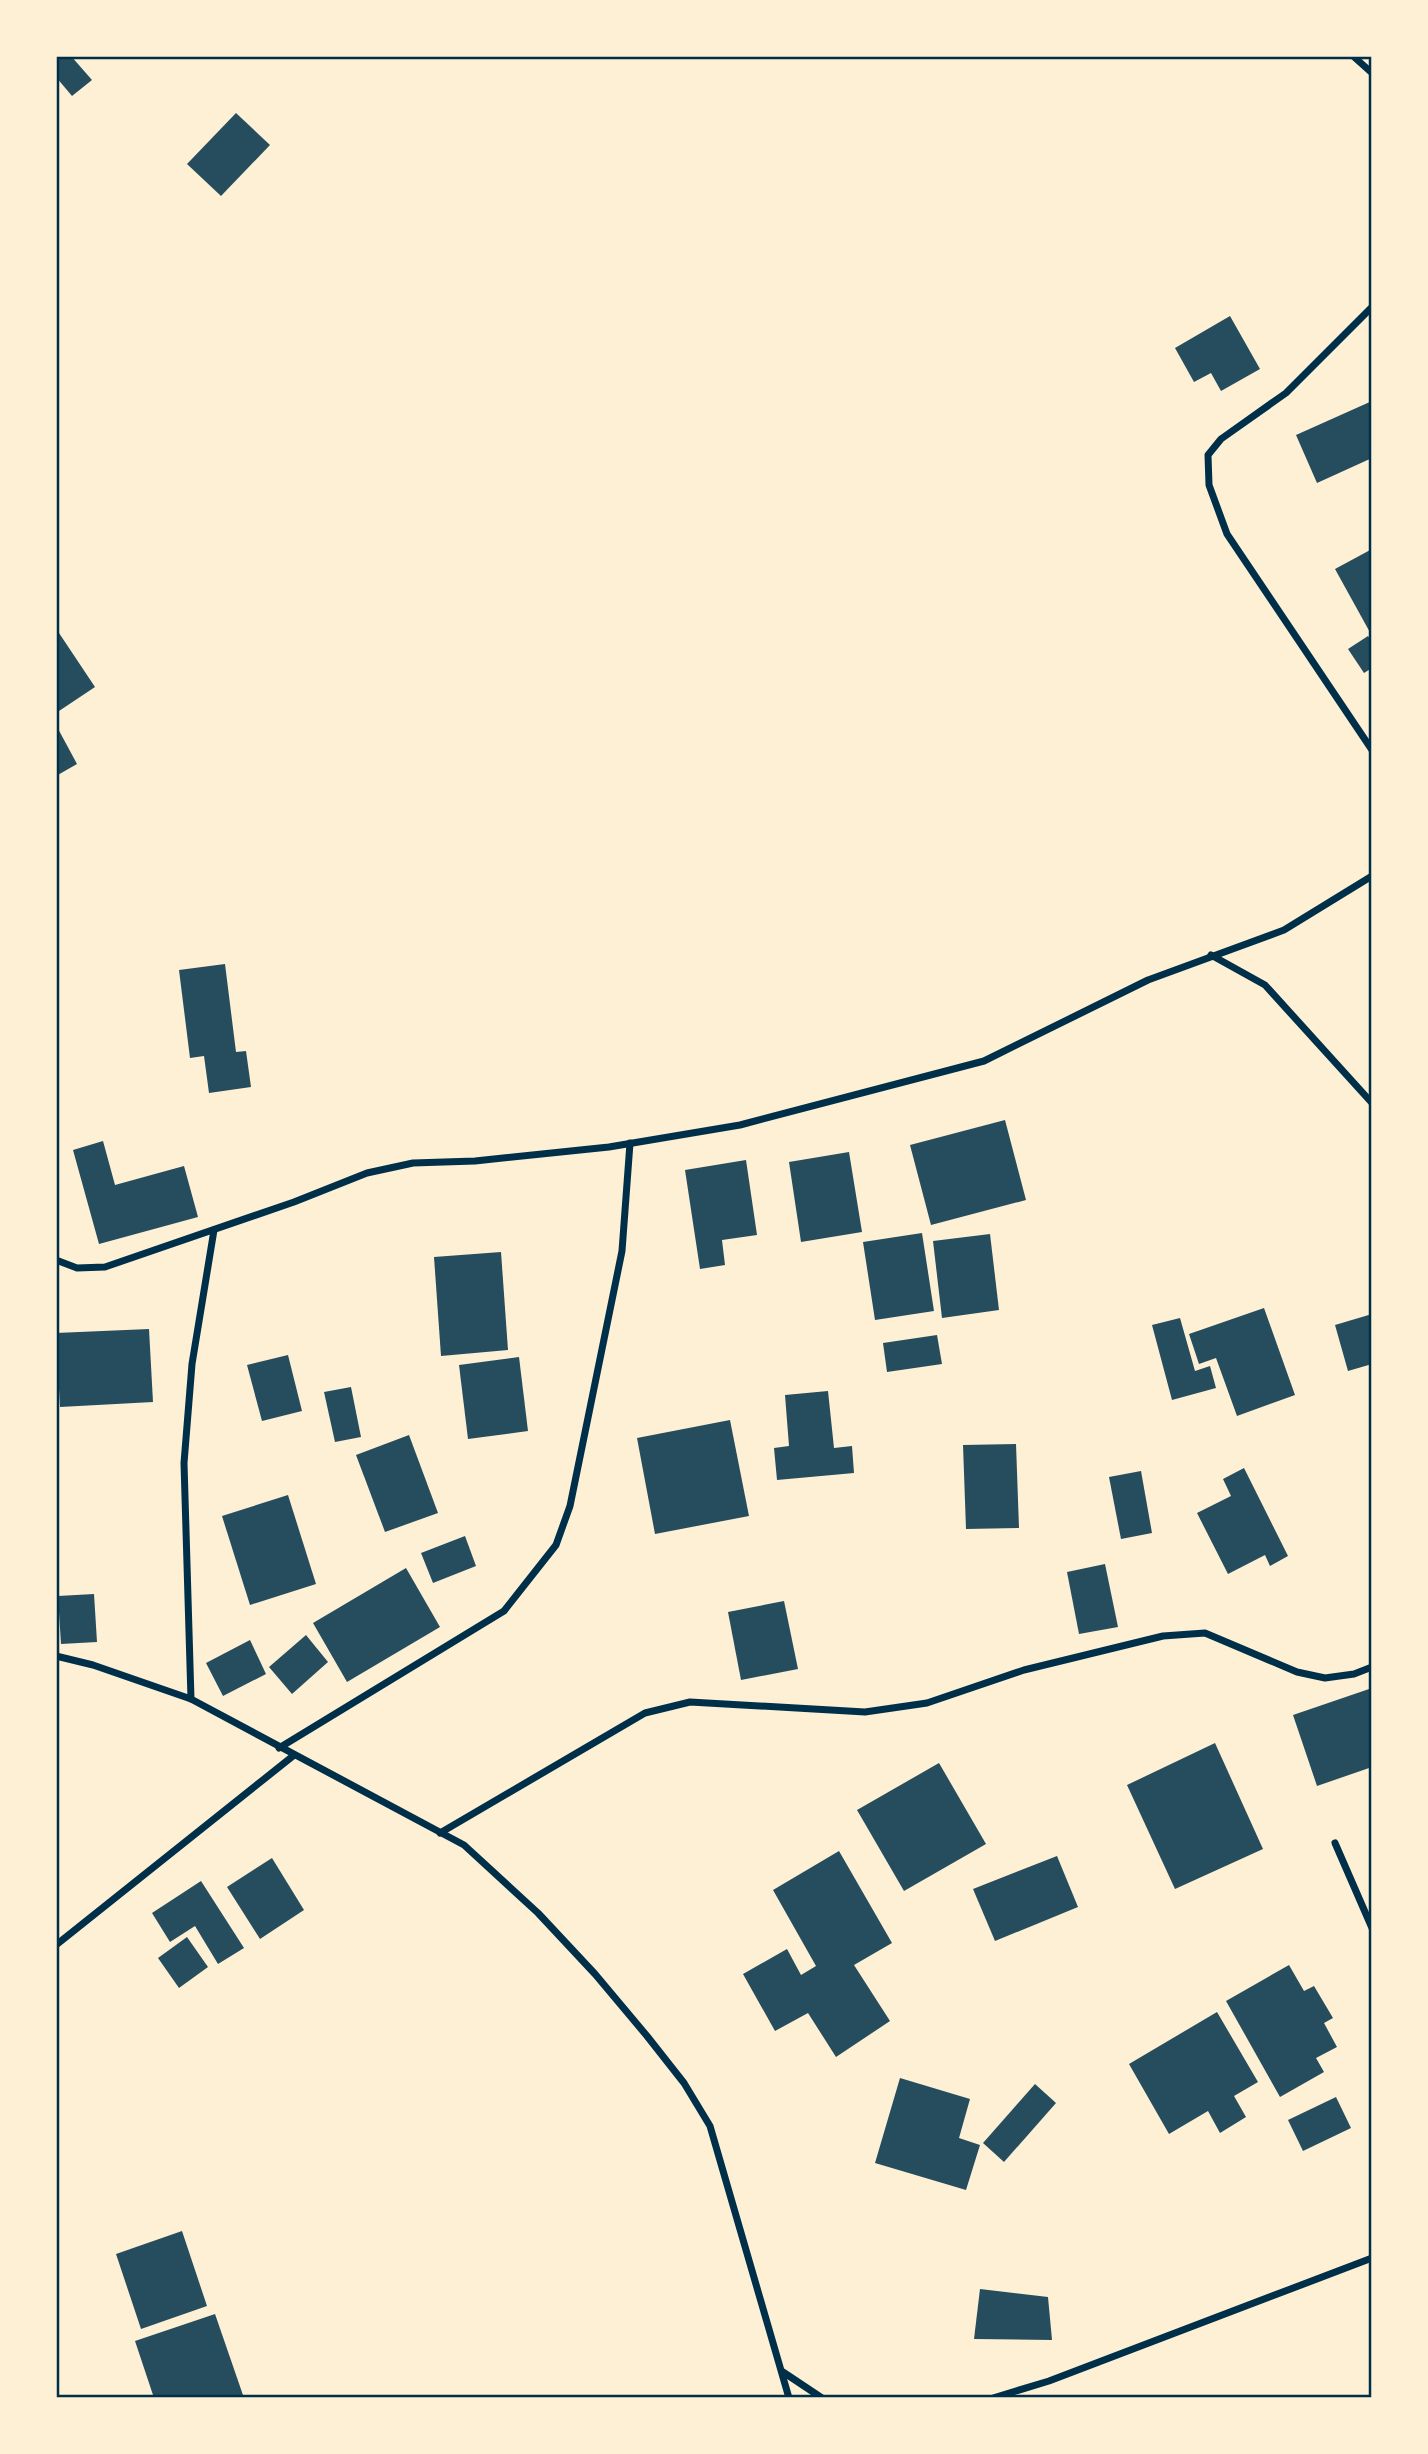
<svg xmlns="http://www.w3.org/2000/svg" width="1428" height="2454" viewBox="0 0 1428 2454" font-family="'Space Grotesk',sans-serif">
<rect width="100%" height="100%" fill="#fdf0d5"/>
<g fill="#264d5e">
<polygon points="56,56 71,56 92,80 72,96 56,77"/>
<polygon points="236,113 270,145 221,196 187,164"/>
<polygon points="1230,316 1260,369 1221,391 1211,373 1194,382 1175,348"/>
<polygon points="1372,401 1372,458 1317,483 1296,435"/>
<polygon points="1372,549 1372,636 1335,569"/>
<polygon points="59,633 95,687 56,713 56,635"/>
<polygon points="1368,636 1372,642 1372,668 1364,673 1348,649"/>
<polygon points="56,725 77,764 56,776"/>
<polygon points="225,964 236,1052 246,1051 251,1087 209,1093 204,1056 190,1058 179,970"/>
<polygon points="1005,1120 1026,1200 931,1225 910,1145"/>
<polygon points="103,1141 115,1185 184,1166 198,1217 99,1244 73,1150"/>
<polygon points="849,1152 862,1232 801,1242 789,1162"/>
<polygon points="746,1160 757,1235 722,1240 725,1265 700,1269 685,1170"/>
<polygon points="922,1233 934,1311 875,1320 863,1242"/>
<polygon points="990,1234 999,1310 942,1318 933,1241"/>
<polygon points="501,1252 508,1350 441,1356 434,1257"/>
<polygon points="1264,1308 1295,1395 1237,1416 1216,1358 1199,1364 1189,1334"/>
<polygon points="1372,1314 1372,1364 1348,1371 1335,1325"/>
<polygon points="1180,1318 1195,1371 1210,1366 1216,1388 1172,1400 1152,1325"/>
<polygon points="149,1329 153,1402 60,1407 56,1333"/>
<polygon points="937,1335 942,1364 887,1372 883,1343"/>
<polygon points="288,1355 302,1411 262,1421 247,1365"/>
<polygon points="519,1357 528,1431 468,1439 459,1365"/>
<polygon points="351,1387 361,1437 335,1442 324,1392"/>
<polygon points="828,1391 834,1448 852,1446 854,1473 777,1480 774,1448 789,1446 785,1395"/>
<polygon points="730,1420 749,1516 655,1534 637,1438"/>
<polygon points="409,1435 438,1513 385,1532 356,1455"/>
<polygon points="1016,1444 1019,1528 966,1529 963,1445"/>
<polygon points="1244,1468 1288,1556 1270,1566 1265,1555 1228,1574 1197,1513 1231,1496 1223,1479"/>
<polygon points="1141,1471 1152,1533 1121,1539 1109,1477"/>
<polygon points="288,1495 316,1584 250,1605 222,1516"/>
<polygon points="465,1536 476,1566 433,1583 421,1553"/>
<polygon points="1105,1564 1118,1627 1079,1634 1067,1572"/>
<polygon points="406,1568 440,1627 347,1682 313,1623"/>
<polygon points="94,1594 97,1642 61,1644 58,1596"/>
<polygon points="784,1601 798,1669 741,1680 728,1612"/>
<polygon points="306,1635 328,1662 292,1694 269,1667"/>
<polygon points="250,1640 266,1674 223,1696 206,1663"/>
<polygon points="1372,1688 1372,1767 1317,1786 1293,1715"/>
<polygon points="1215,1743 1263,1849 1175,1889 1127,1785"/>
<polygon points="939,1763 986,1844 904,1891 857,1810"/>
<polygon points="839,1851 892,1943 854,1965 890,2021 836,2057 808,2013 775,2031 743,1974 787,1949 801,1975 816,1966 773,1890"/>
<polygon points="1057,1856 1078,1907 995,1941 973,1889"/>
<polygon points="272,1858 304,1910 260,1939 227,1887"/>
<polygon points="201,1881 244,1948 218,1964 195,1926 170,1942 152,1913"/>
<polygon points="187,1937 208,1967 179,1988 158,1958"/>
<polygon points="1289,1965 1304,1991 1314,1986 1333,2018 1324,2023 1337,2047 1316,2058 1324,2072 1280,2097 1226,2001"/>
<polygon points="1217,2012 1258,2082 1234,2096 1246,2117 1220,2133 1208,2111 1169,2134 1129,2064"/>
<polygon points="900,2078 970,2099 959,2138 980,2145 966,2190 875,2163"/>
<polygon points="1035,2084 1056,2103 1004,2162 983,2143"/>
<polygon points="1336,2097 1351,2128 1303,2151 1288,2120"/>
<polygon points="182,2231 207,2306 141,2329 116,2254"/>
<polygon points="980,2289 1048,2297 1052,2340 974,2339"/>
<polygon points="215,2314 244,2398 154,2398 135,2341"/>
</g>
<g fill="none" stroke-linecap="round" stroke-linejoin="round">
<g stroke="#003049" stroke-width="7">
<polyline points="1353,56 1372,73"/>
<polyline points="1372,307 1286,393 1221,439 1208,455 1209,485 1227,534 1372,750"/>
<polyline points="1211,955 1265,985 1372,1103"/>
<polyline points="56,1260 77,1268 105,1267 294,1202 367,1173 413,1163 475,1161 609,1147 740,1125 984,1061 1148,980 1284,930 1372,876"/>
<polyline points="56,1656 93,1665 191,1699 464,1845 538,1913 595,1974 647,2036 684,2083 710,2126 789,2398"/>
<polyline points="191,1699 184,1463 192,1364 214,1230"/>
<polyline points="279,1748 504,1611 556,1545 570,1506 622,1251 630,1143"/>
<polyline points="440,1833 645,1713 690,1702 865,1712 927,1703 1024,1670 1163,1636 1205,1633 1297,1672 1325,1678 1354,1674 1372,1667"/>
<polyline points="1335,1843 1372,1928"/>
<polyline points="56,1945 293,1756"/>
<polyline points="783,2372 822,2398"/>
<polyline points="993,2398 1049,2381 1372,2258"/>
</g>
</g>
<rect width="1428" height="2454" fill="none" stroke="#fdf0d5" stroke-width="116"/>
<rect x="58" y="58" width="1312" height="2338" fill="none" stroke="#003049" stroke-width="2.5"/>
</svg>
